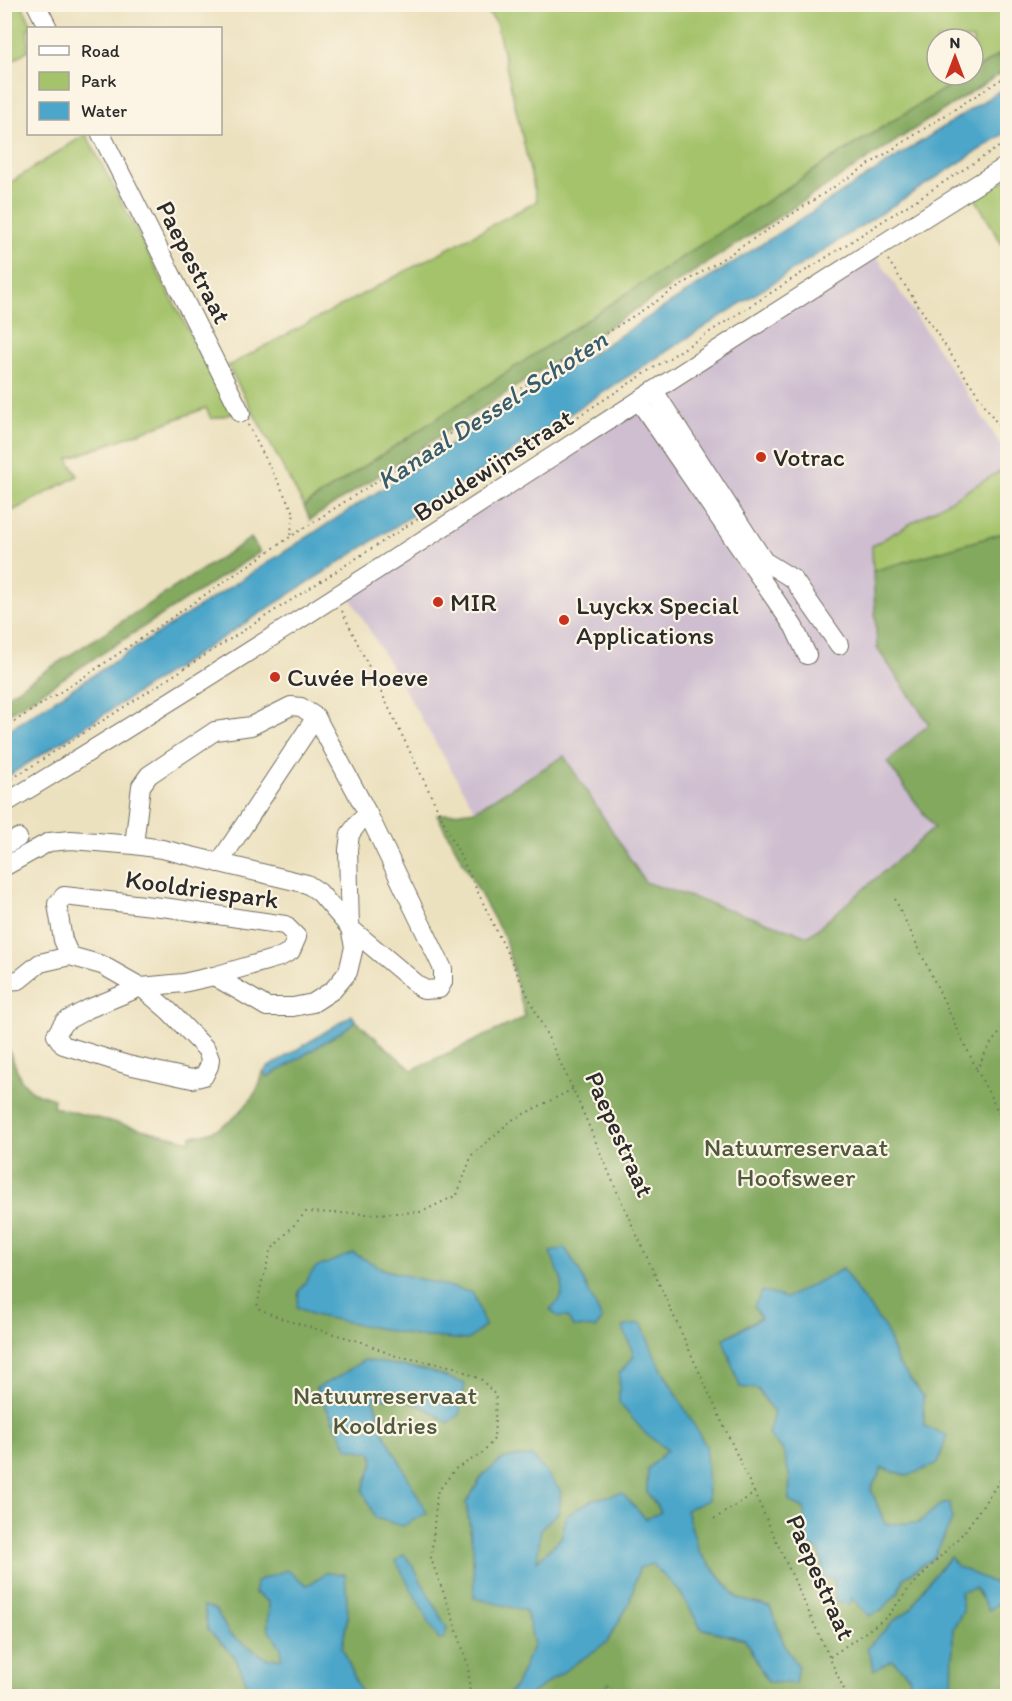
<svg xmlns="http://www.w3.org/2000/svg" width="1012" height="1701" viewBox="0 0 1012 1701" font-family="Itim,sans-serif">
<rect width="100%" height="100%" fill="#fcf5e5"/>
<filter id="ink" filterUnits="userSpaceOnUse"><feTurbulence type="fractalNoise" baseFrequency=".0167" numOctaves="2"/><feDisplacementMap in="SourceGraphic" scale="12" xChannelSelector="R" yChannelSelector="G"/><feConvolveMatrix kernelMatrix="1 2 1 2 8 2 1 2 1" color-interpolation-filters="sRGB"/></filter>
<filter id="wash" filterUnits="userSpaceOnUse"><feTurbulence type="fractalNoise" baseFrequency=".008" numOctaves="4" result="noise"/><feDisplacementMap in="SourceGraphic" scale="24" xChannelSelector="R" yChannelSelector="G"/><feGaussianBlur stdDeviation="1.35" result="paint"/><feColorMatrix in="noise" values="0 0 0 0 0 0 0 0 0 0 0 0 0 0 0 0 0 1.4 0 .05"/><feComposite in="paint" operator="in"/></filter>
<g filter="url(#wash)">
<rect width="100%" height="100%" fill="#ece1bf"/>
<polygon fill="#cebed0" points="875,254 1007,454 1007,467 872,546 877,648 929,724 887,762 935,828 809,936 645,882 564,756 475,810 349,595"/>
<g fill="#a4c36b" stroke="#68774b" stroke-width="1.5">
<polygon points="5,4 22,5 33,28 28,28 28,50 5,66"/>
<polygon points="481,5 1007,5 1007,50 973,71 973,39 937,39 937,75 967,75 828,161 304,506 228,366 537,201 496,22"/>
<polygon points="86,134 232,414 211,419 206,408 68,459 78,476 5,515 5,186"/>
<polygon points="1007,178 1007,253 975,198"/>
<polygon points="1007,467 1007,532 873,571 872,546"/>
</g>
<g fill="#83a95f" stroke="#576a45" stroke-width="1.5" fill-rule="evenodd">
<polygon points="1007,50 1007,69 310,520 304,506 828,161 967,75 973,75 973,71"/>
<path d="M1007,532V1569L994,1583L958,1567L950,1557L923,1588L912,1608L894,1621L893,1660L910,1678L906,1696H621L609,1683L601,1696H528L607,1642L629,1604L639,1568L652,1564L680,1592L701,1628L745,1640L768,1682L798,1666L785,1646L770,1608L739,1599L699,1552L686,1510L677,1394L657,1361L641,1324L634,1356L619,1374L645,1433L667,1450L648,1469L647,1492L661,1512L646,1520L567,1515L561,1538L536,1562L541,1528L559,1512L532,1456L504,1458L483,1475L466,1503L473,1548L474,1597L526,1611L534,1644L516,1685L507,1696H362L342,1647L348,1615L326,1573L307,1586L269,1602L268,1628L281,1648L283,1658L267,1659L229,1634L216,1610L204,1607L208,1630L235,1657L253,1696H5L4,1302L7,1300L4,1299V1038L21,1080L33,1092L54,1099L53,1107L190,1141L191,1136C197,1135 205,1134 210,1132C233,1124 259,1096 263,1072L267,1077L284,1068L347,1028L354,1019L412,1070L525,1017L505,939L437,815L475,810L564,756L645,882L809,936L934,828L887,762L929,724L877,648L873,571ZM353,1253L385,1270L473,1293L485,1326ZM843,1269L859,1294L885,1328L897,1361L923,1396L924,1426L908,1476L882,1468L871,1489L885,1524L918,1523L940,1505L949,1504L952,1519L934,1557L904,1578L898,1593L851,1598L834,1580L825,1577L820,1551L807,1545L804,1508L789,1501L790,1478L783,1450L768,1435L774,1413L723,1339ZM338,1377L459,1415L448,1423C421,1403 406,1398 373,1398L384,1433L427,1514L363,1490L374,1462L372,1452L348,1448L316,1389Z"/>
<polygon points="251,538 260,552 5,716 5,697"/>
<polygon points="975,1588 989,1610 1007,1597 1007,1696 953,1696 952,1693 953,1628 963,1611 960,1592"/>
</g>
<g fill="#4ba6c9" stroke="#3b687a" stroke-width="1.5">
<polygon points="1007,86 1007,132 5,778 5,732"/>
<polygon points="352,1015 356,1021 347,1028 284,1068 266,1077 265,1070 267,1068"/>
<path d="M565,1248L578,1268L602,1320L596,1328L573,1327L567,1317H558L550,1309C573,1291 559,1274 550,1252Z"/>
<polygon points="353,1253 385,1270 473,1293 485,1326 468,1340 416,1336 313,1315 297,1307 299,1291 315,1268"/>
<polygon points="843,1269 859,1294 885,1328 897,1362 923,1396 924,1426 947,1435 938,1463 908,1476 882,1468 871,1489 885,1524 918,1523 940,1505 950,1503 952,1520 934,1557 904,1578 898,1593 882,1610 869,1616 852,1598 850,1605 835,1602 834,1580 824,1577 820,1551 807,1545 804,1508 789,1501 790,1478 783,1450 768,1435 774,1413 758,1389 740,1387 723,1339 761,1318 754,1307 762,1291 786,1298"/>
<polygon points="641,1323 657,1361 706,1446 708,1500 686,1510 699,1552 738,1599 770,1607 785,1646 798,1666 795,1684 768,1682 745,1640 701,1628 680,1592 652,1564 639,1568 629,1604 607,1642 528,1696 507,1696 516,1685 534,1644 526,1611 474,1598 473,1548 466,1503 483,1475 505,1458 532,1456 561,1491 559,1512 541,1528 537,1561 561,1538 567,1515 594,1499 622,1493 646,1519 661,1512 647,1492 648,1469 667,1450 645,1433 619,1403 619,1374 634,1356 623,1327"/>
<path d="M364,1360L430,1371L465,1384L459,1415L448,1423C423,1404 405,1397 373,1398L384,1433L427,1513L403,1526L375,1518L363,1490L374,1462L372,1453L348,1448L316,1388L338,1377Z"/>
<polygon points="404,1554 412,1565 447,1628 444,1638 439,1640 396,1561"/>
<polygon points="950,1557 958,1567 994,1583 1007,1569 1007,1597 989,1610 975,1588 960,1592 963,1611 953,1628 952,1693 953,1696 906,1696 910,1678 893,1660 874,1670 867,1648 894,1621 912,1608 923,1588"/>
<polygon points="287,1570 307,1585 326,1573 345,1574 348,1615 342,1647 362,1696 253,1696 235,1657 208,1630 204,1606 216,1610 229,1634 267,1659 282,1658 281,1648 268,1628 269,1602 255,1593 256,1581"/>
</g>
</g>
<g filter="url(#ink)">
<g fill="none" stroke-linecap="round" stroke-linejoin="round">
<g stroke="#6f6b5f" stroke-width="20">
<g id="minor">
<polyline points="36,4 48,28"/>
<polyline points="101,134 241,413"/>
<polyline points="654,391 764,561 793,579 839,645"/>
<polyline points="639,401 794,627 807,655"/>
<path d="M4,804C343,598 671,375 1008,165"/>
<polyline points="4,846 18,838"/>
<polyline points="219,863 316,717"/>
<polyline points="4,867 49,842 71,840 134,845 141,786 149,775 215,731 251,726 291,706 301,707 316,717 368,814 443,969 443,982 439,989 424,990 350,928 319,892 307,884 162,849 134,845"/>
<polyline points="4,974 7,981 19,980 40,963 70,956 102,965 141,987 169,1011 206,1049 210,1059 209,1066 204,1076 192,1079 128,1065 63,1045 56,1035 64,1022 88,1009 141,987 183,983 214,976 280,957 291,951 297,937 285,925 170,908 64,896 57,904 63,940 70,956"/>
<polyline points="214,976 267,1007 293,1007 313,1003 333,990 348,972 354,947 350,928 348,850 350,834 359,822 368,814"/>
</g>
</g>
<g stroke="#6f6b5f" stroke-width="2" stroke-dasharray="1.5 4.5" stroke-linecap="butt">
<polyline points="888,260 1004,434"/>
<polyline points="248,425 294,513 290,537"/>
<polyline points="342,611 573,1089 619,1196 847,1696"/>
<polyline points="4,728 87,675 290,537 1008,75"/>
<polyline points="7,782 1008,141"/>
<polyline points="895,899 977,1070"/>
<path d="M1008,1026C992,1038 985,1052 977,1070L1008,1131"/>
<polyline points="714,1519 755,1493"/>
<polyline points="830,1657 887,1617 908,1590 964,1532 1008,1469"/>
<polyline points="470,1696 468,1665 454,1621 431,1559 437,1493 455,1469 483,1453 494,1439 496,1396 482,1380 454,1367 392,1355 362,1342 285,1320 257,1308 261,1285 271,1250 306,1212 369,1214 421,1212 457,1195 472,1155 512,1120 573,1089"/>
</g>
<use href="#minor" stroke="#fff" stroke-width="18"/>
</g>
</g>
<g fill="#c8321e" stroke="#fcf5e5" stroke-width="2">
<circle cx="761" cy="457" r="6"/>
<circle cx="438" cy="602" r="6"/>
<circle cx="564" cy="620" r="6"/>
<circle cx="275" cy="677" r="6"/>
</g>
<g text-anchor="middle" stroke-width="4.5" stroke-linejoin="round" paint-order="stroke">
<g font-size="26" fill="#2b2b2b" stroke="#fcf5e5">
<text transform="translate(194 262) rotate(63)" y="9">Paepestraat</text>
<text transform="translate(493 465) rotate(-33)" y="9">Boudewijnstraat</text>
<text transform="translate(202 889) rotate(8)" y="9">Kooldriespark</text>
<text transform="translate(620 1134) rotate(66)" y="9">Paepestraat</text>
<text transform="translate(821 1577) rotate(66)" y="9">Paepestraat</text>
</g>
<g font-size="26" fill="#2b2b2b" stroke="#fcf5e5" text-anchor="start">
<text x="773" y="466">Votrac</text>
<text x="450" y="611">MIR</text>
<text x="576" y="614">Luyckx Special<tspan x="576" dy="30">Applications</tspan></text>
<text x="287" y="686">Cuvée Hoeve</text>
</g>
<g font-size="26" fill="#4f593e" stroke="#fcf5e5">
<text x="796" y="1156">Natuurreservaat<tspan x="796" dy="30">Hoofsweer</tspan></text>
<text x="385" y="1404">Natuurreservaat<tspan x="385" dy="30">Kooldries</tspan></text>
</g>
<g font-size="27" font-style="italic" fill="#385c6a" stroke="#fcf5e5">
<text transform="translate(492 410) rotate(-33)" y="9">Kanaal Dessel-Schoten</text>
</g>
</g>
<rect width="1012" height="1701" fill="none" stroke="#fcf5e5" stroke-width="24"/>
<rect x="27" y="27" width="195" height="108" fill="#fcf5e5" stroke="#a8a49b" stroke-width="1.5"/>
<rect x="39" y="46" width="30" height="9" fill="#ffffff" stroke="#a8a49b" stroke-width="1.5"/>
<text x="81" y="57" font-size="18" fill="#2b2b2b">Road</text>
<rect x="39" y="72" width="30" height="18" fill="#a4c36b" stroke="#a8a49b" stroke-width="1.5"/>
<text x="81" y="87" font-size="18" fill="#2b2b2b">Park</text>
<rect x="39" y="102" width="30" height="18" fill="#4ba6c9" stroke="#a8a49b" stroke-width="1.5"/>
<text x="81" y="117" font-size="18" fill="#2b2b2b">Water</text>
<g transform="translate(955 57)"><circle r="28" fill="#fcf5e5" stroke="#a8a49b" stroke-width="1.5"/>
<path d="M0-4.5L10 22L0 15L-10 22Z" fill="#c8321e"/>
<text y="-9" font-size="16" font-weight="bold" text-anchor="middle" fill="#2b2b2b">N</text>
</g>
</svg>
